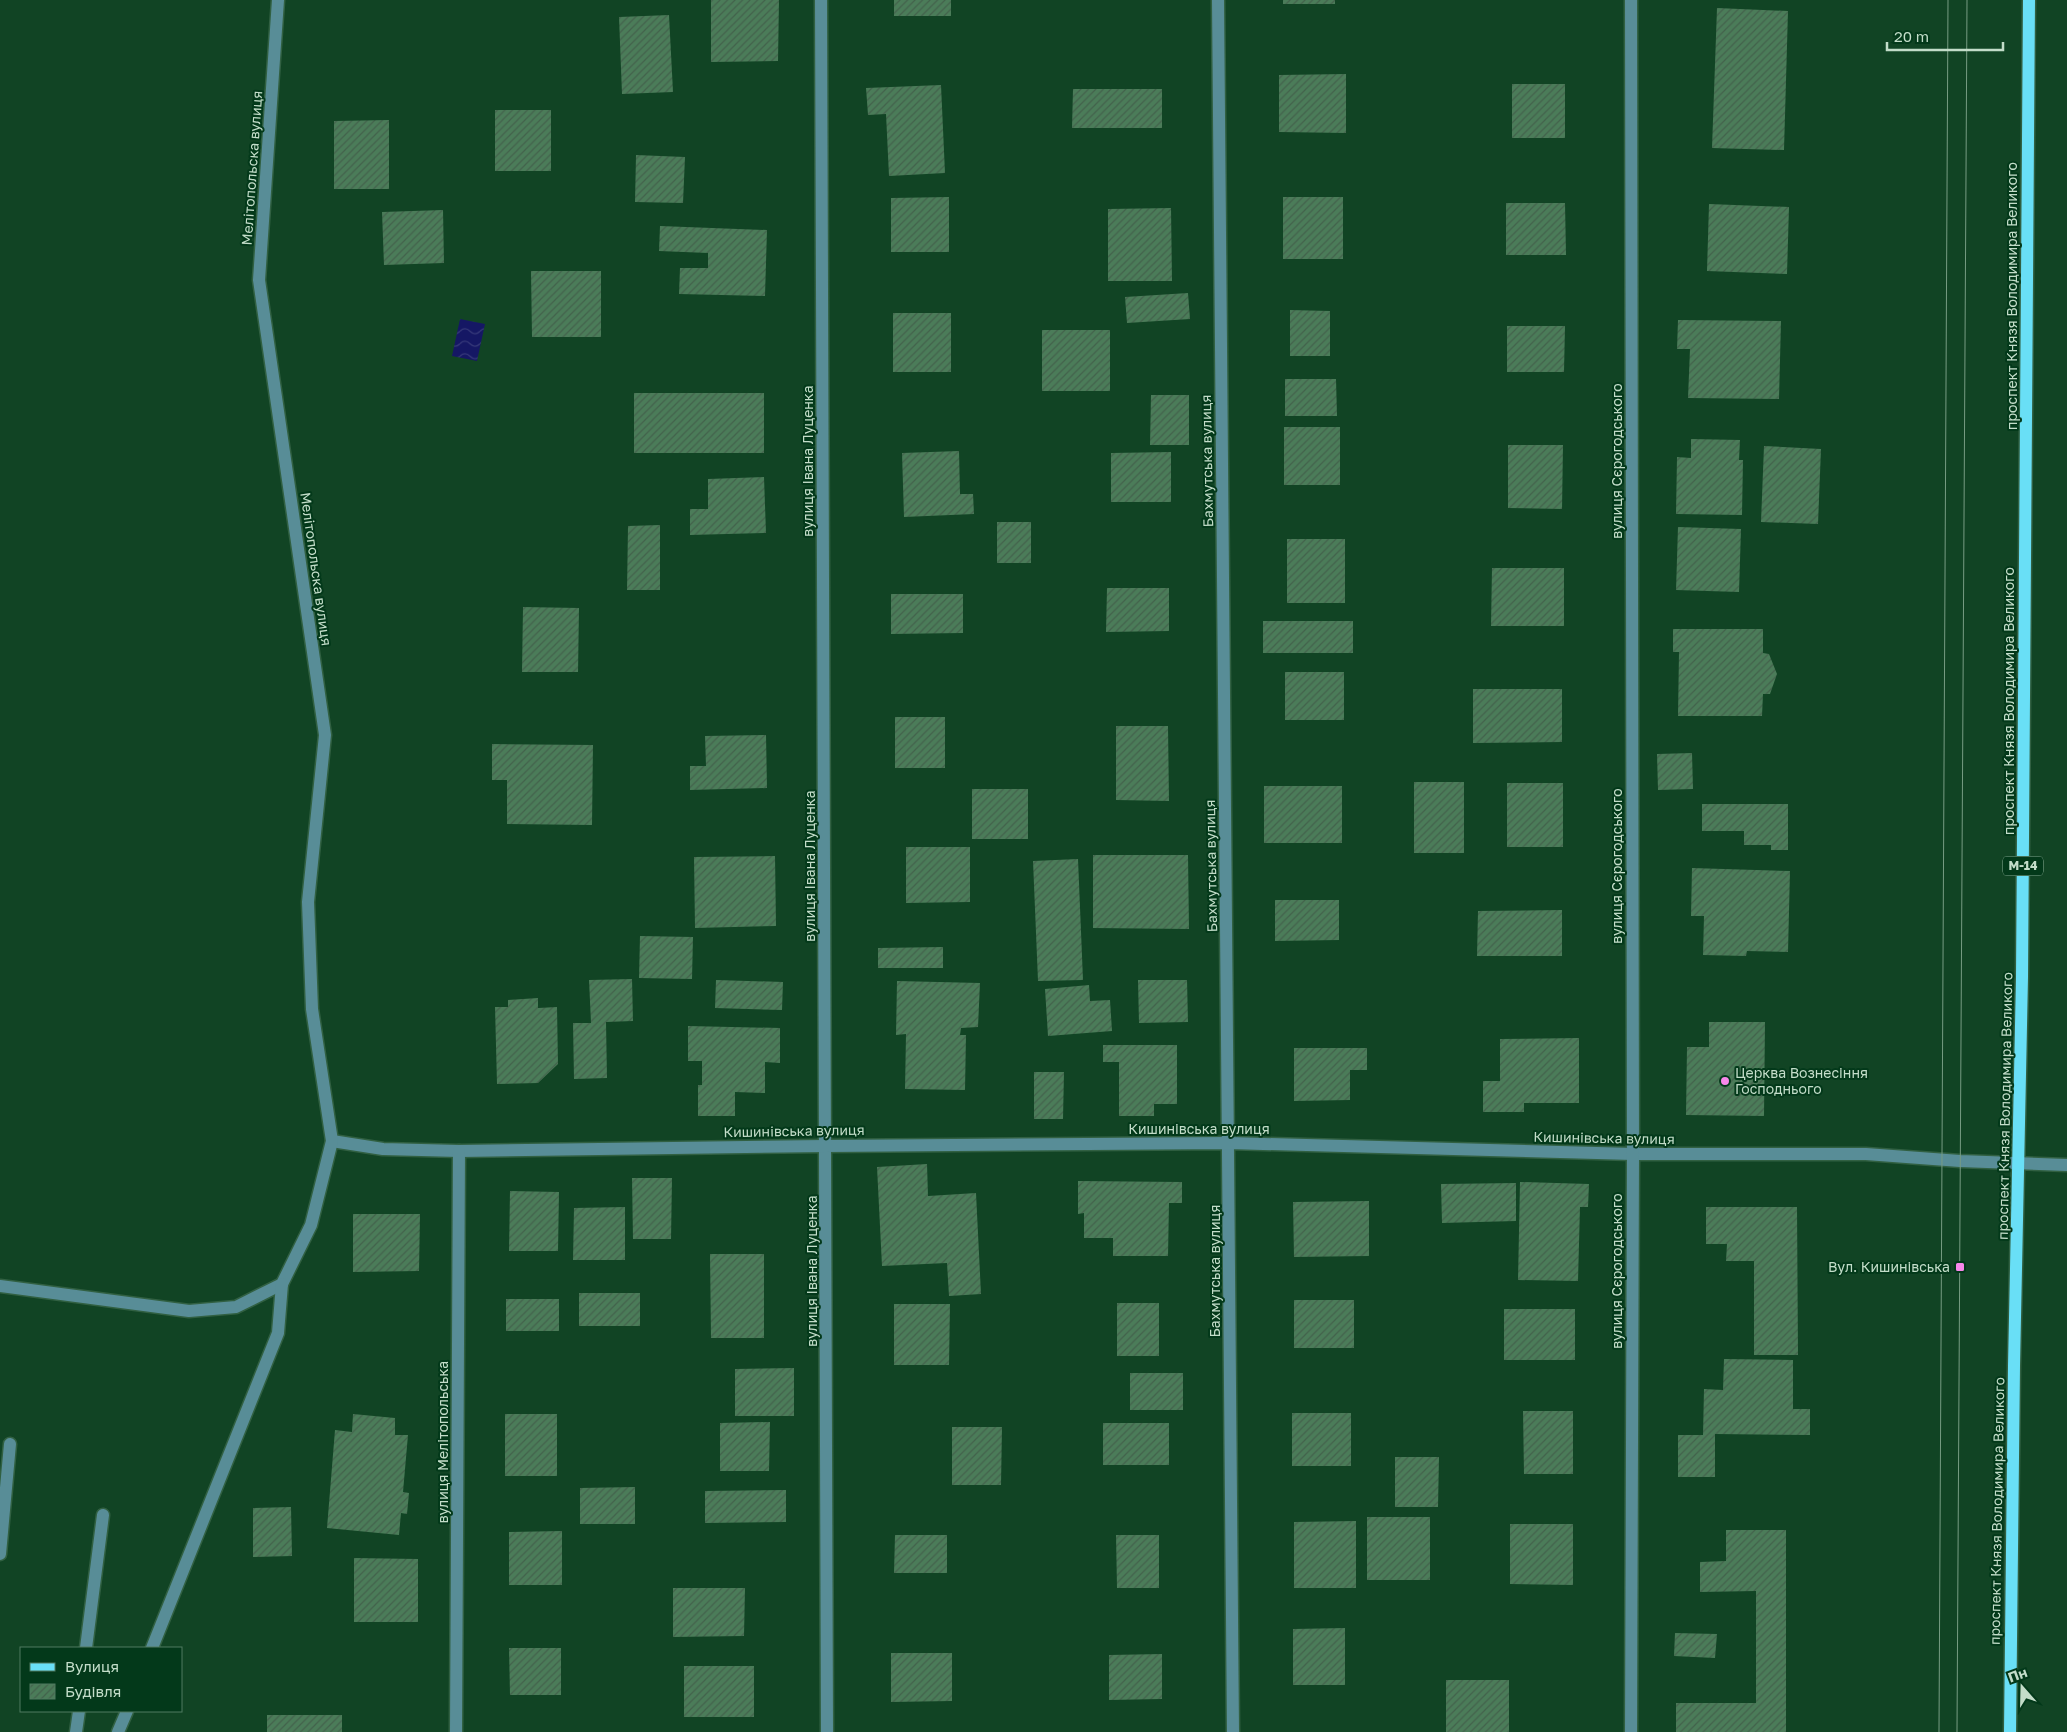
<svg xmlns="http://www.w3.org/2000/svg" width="2067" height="1732" viewBox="0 0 2067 1732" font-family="'Golos Text',sans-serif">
<defs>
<pattern id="water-waves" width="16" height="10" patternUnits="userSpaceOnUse" patternTransform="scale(1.25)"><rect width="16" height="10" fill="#151764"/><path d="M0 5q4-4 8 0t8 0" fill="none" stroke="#353879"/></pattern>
<pattern id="building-hatch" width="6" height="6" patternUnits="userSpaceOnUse" patternTransform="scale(1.25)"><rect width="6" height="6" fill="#4b7c59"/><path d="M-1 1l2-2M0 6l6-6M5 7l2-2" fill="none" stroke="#43624c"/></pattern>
</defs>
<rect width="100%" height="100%" fill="#114424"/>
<polygon fill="url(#water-waves)" points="460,319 485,324 477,361 452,356"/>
<g fill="url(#building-hatch)">
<polygon points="711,0 779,0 778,61 711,62"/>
<rect x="894" y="0" width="57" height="16"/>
<rect x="1283" y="0" width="52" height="4"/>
<polygon points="1717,8 1788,11 1784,150 1712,148"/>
<polygon points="669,15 673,92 622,94 619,17"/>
<polygon points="1346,74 1346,133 1279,132 1279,75"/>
<rect x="1512" y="84" width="53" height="54"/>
<polygon points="941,85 945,173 889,176 886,114 868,115 866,88"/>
<polygon points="1073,89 1162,89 1162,128 1072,128"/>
<rect x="495" y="110" width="56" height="61"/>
<polygon points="389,120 389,189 334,189 334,121"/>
<polygon points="636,155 685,157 683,203 635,202"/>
<polygon points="949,197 949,252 891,252 891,198"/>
<rect x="1283" y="197" width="60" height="62"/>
<polygon points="1506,203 1565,203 1566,255 1506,255"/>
<polygon points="1709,204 1789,207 1787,274 1707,271"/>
<polygon points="1171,208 1172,281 1108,281 1108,209"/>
<polygon points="443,210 444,263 384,265 382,212"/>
<polygon points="660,226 767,230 765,296 679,294 680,268 708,268 708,253 659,251"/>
<polygon points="531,271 601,271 601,337 532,337"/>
<polygon points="1188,293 1190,319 1127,323 1125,297"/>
<polygon points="1290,310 1330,311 1330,356 1290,356"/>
<rect x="893" y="313" width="58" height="59"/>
<polygon points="1678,320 1781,321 1779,399 1688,398 1690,349 1677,349"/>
<polygon points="1507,326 1565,326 1564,372 1507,372"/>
<rect x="1042" y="330" width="68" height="61"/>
<polygon points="1285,379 1336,379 1337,416 1285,416"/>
<rect x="634" y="393" width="130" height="60"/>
<polygon points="1151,395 1189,395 1189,445 1150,445"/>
<rect x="1284" y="427" width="56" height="58"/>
<polygon points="1691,439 1740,440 1739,460 1743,460 1742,515 1676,514 1677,457 1691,458"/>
<polygon points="1508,445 1563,445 1562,509 1508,508"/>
<polygon points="1764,446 1821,449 1818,524 1761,522"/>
<polygon points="959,451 960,494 973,494 974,514 904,517 902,453"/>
<polygon points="1171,452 1171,502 1111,502 1111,453"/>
<polygon points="764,477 766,533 690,535 690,509 708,509 708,479"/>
<rect x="997" y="522" width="34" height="41"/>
<polygon points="660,525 660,590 627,590 628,526"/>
<polygon points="1678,527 1741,529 1739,592 1676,590"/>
<rect x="1287" y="539" width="58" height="64"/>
<polygon points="1492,568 1564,568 1564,626 1491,626"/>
<polygon points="1107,588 1169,588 1169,631 1106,632"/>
<polygon points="891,594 963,594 963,633 891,634"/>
<polygon points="523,607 579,608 578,672 522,672"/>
<rect x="1263" y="621" width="90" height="32"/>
<polygon points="1673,629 1763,629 1763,653 1769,654 1777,674 1770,694 1763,694 1762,716 1678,716 1679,652 1673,652"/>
<rect x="1285" y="672" width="59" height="48"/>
<polygon points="1473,689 1562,689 1562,742 1473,743"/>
<rect x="895" y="717" width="50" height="51"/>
<polygon points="1116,726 1168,726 1169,801 1116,800"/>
<polygon points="766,735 767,788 690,790 690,766 706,766 705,736"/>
<polygon points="492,744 593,745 592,825 507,824 507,780 492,780"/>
<polygon points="1692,753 1693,789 1658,790 1657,754"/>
<rect x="1414" y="782" width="50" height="71"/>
<rect x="1507" y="783" width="56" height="64"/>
<rect x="1264" y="786" width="78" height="57"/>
<rect x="972" y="789" width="56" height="50"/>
<polygon points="1702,804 1788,804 1788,850 1771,850 1771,845 1744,845 1744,831 1702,831"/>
<polygon points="906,847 970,847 970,902 906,903"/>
<polygon points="1093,855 1188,855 1189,929 1093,928"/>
<polygon points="775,856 776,926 695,928 694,857"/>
<polygon points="1078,859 1083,980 1038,981 1033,861"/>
<polygon points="1692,868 1790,871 1788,952 1747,951 1746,956 1703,955 1704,916 1691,916"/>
<polygon points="1275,900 1339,900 1339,940 1275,941"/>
<polygon points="1562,910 1562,956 1477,956 1478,911"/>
<polygon points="640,936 693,937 692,979 639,978"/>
<polygon points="943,947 943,968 878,968 878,948"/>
<polygon points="632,979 633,1021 606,1022 607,1078 574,1079 573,1023 591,1023 589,980"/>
<polygon points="716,980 783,982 782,1010 715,1008"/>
<polygon points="1138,980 1187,980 1188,1022 1139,1023"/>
<polygon points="897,981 980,983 978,1027 961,1028 960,1035 966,1035 965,1090 905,1089 906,1034 896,1035"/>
<polygon points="1089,985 1090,1001 1110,1000 1112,1031 1048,1036 1045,989"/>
<polygon points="538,998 538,1008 557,1007 558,1064 538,1083 497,1084 495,1007 508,1007 508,1000"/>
<polygon points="1709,1022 1765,1022 1764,1116 1686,1115 1687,1047 1709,1047"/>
<polygon points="688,1026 780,1028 780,1063 765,1062 765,1093 735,1092 735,1116 698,1116 698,1085 702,1085 702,1061 688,1061"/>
<polygon points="1579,1038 1579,1103 1524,1103 1524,1112 1483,1112 1483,1081 1500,1081 1500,1039"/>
<polygon points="1103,1045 1177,1045 1177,1104 1154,1104 1154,1116 1119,1116 1119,1062 1103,1062"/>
<polygon points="1294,1048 1367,1048 1367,1070 1350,1070 1350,1100 1294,1101"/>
<polygon points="1034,1072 1064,1072 1063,1119 1034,1119"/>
<polygon points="927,1164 928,1196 976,1193 981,1294 949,1296 947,1263 882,1266 877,1167"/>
<polygon points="632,1178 672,1178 671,1239 633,1239"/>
<polygon points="1078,1181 1182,1182 1182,1203 1169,1203 1168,1256 1113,1256 1113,1238 1084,1238 1084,1213 1078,1214"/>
<polygon points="1520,1182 1589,1184 1588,1207 1580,1207 1578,1281 1518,1280"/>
<polygon points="1516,1183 1516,1221 1442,1223 1441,1184"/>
<polygon points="510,1191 559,1192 558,1251 509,1251"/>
<polygon points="1369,1201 1369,1256 1294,1257 1293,1202"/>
<polygon points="625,1207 625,1260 573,1260 574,1208"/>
<polygon points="1706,1207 1797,1207 1798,1355 1754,1355 1754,1261 1726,1261 1727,1244 1706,1244"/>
<polygon points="353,1214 420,1214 419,1271 353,1272"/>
<polygon points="710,1254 764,1254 764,1338 711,1338"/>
<rect x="579" y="1293" width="61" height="33"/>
<rect x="506" y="1299" width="53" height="32"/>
<rect x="1294" y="1300" width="60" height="48"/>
<rect x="1117" y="1303" width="42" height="53"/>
<polygon points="894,1304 950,1304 949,1365 894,1365"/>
<rect x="1504" y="1309" width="71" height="51"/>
<polygon points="1724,1359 1793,1360 1793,1409 1810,1409 1810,1435 1715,1434 1715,1477 1678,1477 1678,1435 1703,1435 1704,1389 1723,1390"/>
<polygon points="794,1368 794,1416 735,1416 735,1369"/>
<rect x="1130" y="1373" width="53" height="37"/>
<polygon points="1523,1411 1573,1411 1573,1474 1524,1474"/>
<rect x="1292" y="1413" width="59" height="53"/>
<polygon points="353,1414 395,1418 395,1435 408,1435 403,1492 409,1493 407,1514 401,1513 399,1535 327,1528 335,1430 352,1432"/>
<rect x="505" y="1414" width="52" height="62"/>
<polygon points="770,1422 769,1471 720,1471 720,1423"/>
<rect x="1103" y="1423" width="66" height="42"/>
<polygon points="952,1427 1002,1427 1001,1485 952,1485"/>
<polygon points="1395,1457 1439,1457 1438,1507 1395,1507"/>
<polygon points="635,1487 635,1524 580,1524 580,1488"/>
<polygon points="786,1490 786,1522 705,1523 705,1491"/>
<polygon points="291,1507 292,1556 253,1557 253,1508"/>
<rect x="1367" y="1517" width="63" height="63"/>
<polygon points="1356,1521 1356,1588 1294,1588 1294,1522"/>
<polygon points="1510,1524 1573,1524 1573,1585 1510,1584"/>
<polygon points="1726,1530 1786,1530 1786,1732 1676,1732 1676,1703 1756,1703 1756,1591 1700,1592 1700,1562 1726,1561"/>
<polygon points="562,1531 562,1585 509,1585 509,1532"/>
<polygon points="895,1535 947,1535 947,1573 894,1573"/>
<polygon points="1116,1535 1159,1535 1159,1588 1117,1588"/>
<polygon points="354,1558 418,1559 418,1622 354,1622"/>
<polygon points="673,1588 745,1588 744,1636 673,1637"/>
<polygon points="1345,1628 1345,1685 1293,1685 1293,1629"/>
<polygon points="1675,1633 1717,1634 1715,1658 1674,1656"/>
<polygon points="509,1648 561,1648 561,1695 510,1695"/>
<polygon points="891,1653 952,1653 952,1701 891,1702"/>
<polygon points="1162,1654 1162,1699 1109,1700 1109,1655"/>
<rect x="684" y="1666" width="70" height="51"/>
<rect x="1446" y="1680" width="63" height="52"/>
<rect x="267" y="1715" width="75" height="17"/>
</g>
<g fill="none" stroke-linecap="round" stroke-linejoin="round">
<g stroke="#316042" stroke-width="15">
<g id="minor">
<polyline points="821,0 827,1732"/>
<polyline points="1218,0 1233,1732"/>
<polyline points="332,1141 383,1149 459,1151 826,1146 1229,1143 1633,1154 1866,1154 1960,1161 2067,1165"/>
<polyline points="0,1286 189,1311 236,1307 282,1284 311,1225 332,1141 312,1009 308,902 325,735 259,280 278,0"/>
<polyline points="0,1554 10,1444"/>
<polyline points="86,1648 103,1515"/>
<polyline points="152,1648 278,1333 282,1284"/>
<polyline points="76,1732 79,1711"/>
<polyline points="118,1732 127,1711"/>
<polyline points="456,1732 459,1151"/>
<polyline points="1631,1732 1633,1154 1631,0"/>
</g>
</g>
<g stroke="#316042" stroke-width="15">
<polyline id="major" points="2010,1732 2014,1366 2022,977 2029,0"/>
</g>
<use href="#minor" stroke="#588d97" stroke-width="12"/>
<use href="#major" stroke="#69dff6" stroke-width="12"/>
<g stroke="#779c83" stroke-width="1">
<polyline points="1939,1732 1948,0"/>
<polyline points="1957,1732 1967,0"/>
</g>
</g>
<g fill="#f888ea" stroke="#03391a" stroke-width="2">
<circle cx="1725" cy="1081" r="5"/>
<rect x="1955" y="1262" width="10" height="10" rx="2.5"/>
</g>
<g text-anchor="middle" stroke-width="4" stroke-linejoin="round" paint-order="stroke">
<rect fill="#03391a" stroke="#89ac94" stroke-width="1" x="2003" y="856.5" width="40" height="19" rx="4"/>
<g font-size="12" font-weight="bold" fill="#c3ddc9">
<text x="2023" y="870">М-14</text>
</g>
<g font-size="14" fill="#c3ddc9" stroke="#03391a">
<text transform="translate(252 168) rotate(-86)" y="5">Мелітопольска вулиця</text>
<text transform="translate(2012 296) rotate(-90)" y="5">проспект Князя Володимира Великого</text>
<text transform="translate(808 461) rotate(-90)" y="5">вулиця Івана Луценка</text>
<text transform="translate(1207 461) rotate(-91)" y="5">Бахмутська вулиця</text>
<text transform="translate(1617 461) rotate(-90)" y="5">вулиця Сєрогодського</text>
<text transform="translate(316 569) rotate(82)" y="5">Мелітопольска вулиця</text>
<text transform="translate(2009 701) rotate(-90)" y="5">проспект Князя Володимира Великого</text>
<text transform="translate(810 866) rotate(-90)" y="5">вулиця Івана Луценка</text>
<text transform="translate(1211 866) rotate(-91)" y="5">Бахмутська вулиця</text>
<text transform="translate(1617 866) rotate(-90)" y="5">вулиця Сєрогодського</text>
<text transform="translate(2005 1106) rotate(-89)" y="5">проспект Князя Володимира Великого</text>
<text x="1199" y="1134">Кишинівська вулиця</text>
<text transform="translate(794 1131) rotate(-1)" y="5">Кишинівська вулиця</text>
<text transform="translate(1604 1138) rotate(1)" y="5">Кишинівська вулиця</text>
<text transform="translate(812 1271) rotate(-90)" y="5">вулиця Івана Луценка</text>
<text transform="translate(1215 1271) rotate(-90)" y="5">Бахмутська вулиця</text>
<text transform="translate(1617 1271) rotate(-90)" y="5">вулиця Сєрогодського</text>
<text transform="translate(443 1442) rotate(-90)" y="5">вулиця Мелітопольська</text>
<text transform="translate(1997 1511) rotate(-89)" y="5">проспект Князя Володимира Великого</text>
</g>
<g font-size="14" fill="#c3ddc9" stroke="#03391a" text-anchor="start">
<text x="1735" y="1078">Церква Вознесіння<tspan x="1735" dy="16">Господнього</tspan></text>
<text x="1950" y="1272" text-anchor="end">Вул. Кишинівська</text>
</g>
</g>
<rect x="20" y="1647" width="162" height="65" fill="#03391a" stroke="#507b60"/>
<rect x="30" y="1663" width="25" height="8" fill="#69dff6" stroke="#507b60"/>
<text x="65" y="1672" font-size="15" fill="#c3ddc9">Вулиця</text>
<rect x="30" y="1684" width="25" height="15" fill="url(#building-hatch)" stroke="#507b60"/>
<text x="65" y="1697" font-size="15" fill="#c3ddc9">Будівля</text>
<g transform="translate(2022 1687) rotate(340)" stroke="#03391a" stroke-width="4" paint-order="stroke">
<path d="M0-4L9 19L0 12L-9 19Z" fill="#c3ddc9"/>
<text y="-8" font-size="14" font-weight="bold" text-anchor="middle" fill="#c3ddc9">Пн</text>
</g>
<path d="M1887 42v8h116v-8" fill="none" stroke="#c3ddc9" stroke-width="2.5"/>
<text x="1894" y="42" font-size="15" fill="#c3ddc9" stroke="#03391a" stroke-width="4" paint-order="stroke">20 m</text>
</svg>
